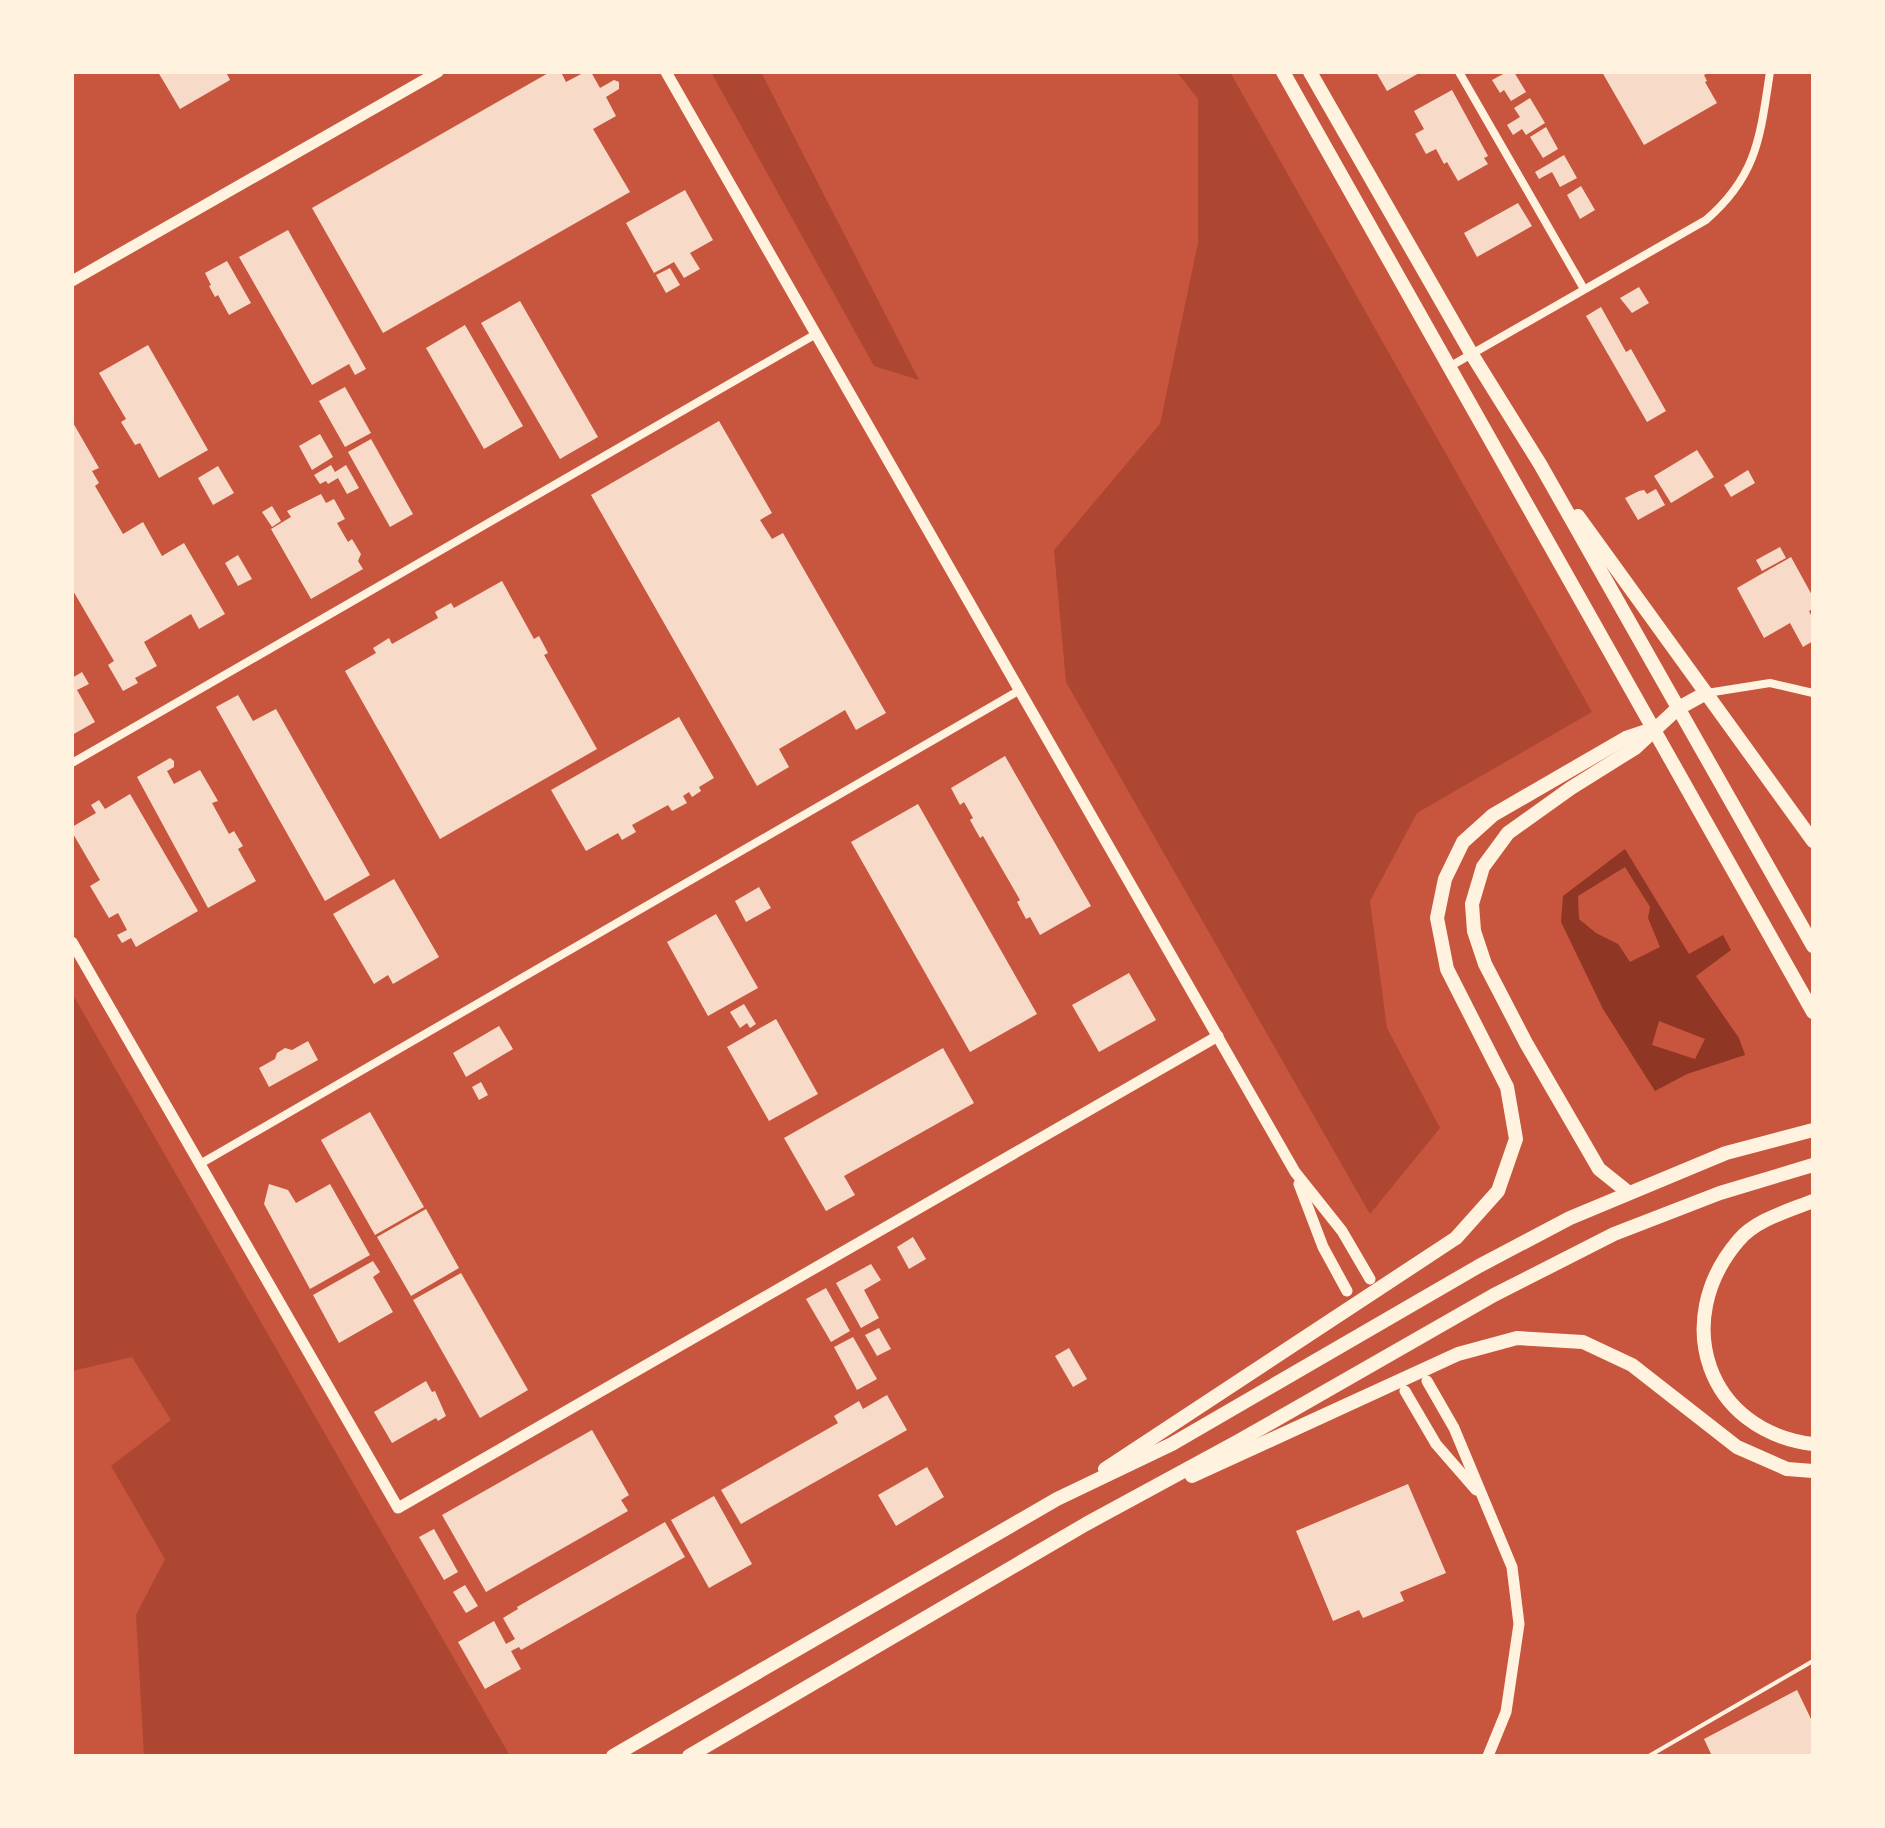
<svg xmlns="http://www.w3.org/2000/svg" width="1885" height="1828" viewBox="0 0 1885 1828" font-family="Barlow,sans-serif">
<rect width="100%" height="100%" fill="#c8553d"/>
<g fill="#ae4732">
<polygon points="711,72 761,72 919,380 874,366"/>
<polygon points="1177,72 1230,72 1592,712 1417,813 1370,901 1387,1028 1440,1128 1370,1214 1066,682 1054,550 1160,424 1198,243 1198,99"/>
<polygon points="72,993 510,1756 144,1756 136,1615 165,1559 111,1466 171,1420 132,1357 72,1371"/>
</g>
<path fill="#8f3625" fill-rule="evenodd" d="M1625,849L1689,954L1723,935L1731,950L1696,976L1739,1038L1745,1055L1687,1074L1655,1091L1603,1009L1561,922L1563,896ZM1625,867L1650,907L1648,918L1660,947L1630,962L1618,944L1596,933L1579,919L1578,896ZM1659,1021L1705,1039L1695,1059L1652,1045Z"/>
<g fill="#f7dbc8">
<polygon points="158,72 226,72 230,80 180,109"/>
<polygon points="550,72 561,72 566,82 585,72 591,72 600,88 614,80 619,82 619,89 606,97 616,116 593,129 630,192 383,333 312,208"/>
<polygon points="1376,72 1421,72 1387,91"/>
<polygon points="1507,72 1514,72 1526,92 1511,101 1504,90 1500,93 1492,80"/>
<polygon points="1602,72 1710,72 1704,75 1707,81 1705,82 1717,103 1644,145"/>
<polygon points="1452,90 1488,156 1484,158 1488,164 1458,181 1447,162 1444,164 1436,149 1426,154 1415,134 1424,129 1414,111"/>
<polygon points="1530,98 1545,123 1526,135 1522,129 1513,135 1507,125 1520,117 1514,108"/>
<polygon points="1546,127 1558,149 1543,158 1530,137"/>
<polygon points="1564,155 1577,178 1560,187 1552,172 1539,179 1535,172"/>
<polygon points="1581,186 1595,210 1580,219 1567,195"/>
<polygon points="685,190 713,240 690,253 700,269 684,278 674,262 654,273 626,223"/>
<polygon points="1518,203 1532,226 1477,257 1464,233"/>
<polygon points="288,230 366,369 355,375 349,364 312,385 239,257"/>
<polygon points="227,261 251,303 229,315 218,295 215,297 209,286 211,285 205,273"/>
<polygon points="670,268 680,285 666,293 656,275"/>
<polygon points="1639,287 1649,303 1632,313 1620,298"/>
<polygon points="520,301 598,437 560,459 481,323"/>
<polygon points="1601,307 1626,352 1631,349 1666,411 1647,422 1586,316"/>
<polygon points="465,325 523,426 484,449 426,348"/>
<polygon points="148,345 208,450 159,478 140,443 135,445 121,422 126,419 99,373"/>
<polygon points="345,387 371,433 345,447 319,401"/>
<polygon points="72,421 99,468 92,471 99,483 95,486 123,534 143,522 162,556 184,543 225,614 199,629 191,614 144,642 157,666 135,678 138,683 123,691 108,665 114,661 72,589"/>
<polygon points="719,421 772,513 760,520 772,539 783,533 886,713 856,730 845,710 779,749 789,767 757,786 591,495"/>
<polygon points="320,434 333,457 312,470 299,446"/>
<polygon points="371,439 413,514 390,527 348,452"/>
<polygon points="1697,450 1714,477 1671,503 1654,476"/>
<polygon points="331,465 335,472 346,465 359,488 347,494 338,478 328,484 326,481 320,484 314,475"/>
<polygon points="218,466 234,493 213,505 198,478"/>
<polygon points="1748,470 1755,483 1731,497 1724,485"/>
<polygon points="1656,489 1665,505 1638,520 1625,498 1639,491 1644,490 1647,494"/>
<polygon points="321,494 326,503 334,499 345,519 337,523 348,542 352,539 361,554 358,561 363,569 311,599 271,529 291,517 287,511"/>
<polygon points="272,506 281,521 272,527 262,512"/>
<polygon points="1780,547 1786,558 1762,571 1756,560"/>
<polygon points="238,555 252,579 238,586 225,563"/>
<polygon points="1791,557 1813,597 1813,609 1809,611 1813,619 1813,641 1803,647 1790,623 1764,638 1737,588"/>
<polygon points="502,581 534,639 539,636 548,653 544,655 597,749 440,839 345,671 376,653 373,648 389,638 392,644 438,618 435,612 451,603 454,608"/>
<polygon points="82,672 89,684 77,690 95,722 72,735 72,678"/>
<polygon points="238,695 253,721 276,709 370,875 325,901 216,707"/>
<polygon points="679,717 714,778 699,787 701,791 692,797 689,792 683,796 687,803 672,811 668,805 632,825 636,832 622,840 618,833 586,851 551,790"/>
<polygon points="1005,756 1091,906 1040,935 1030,917 1026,919 1017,902 1020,900 983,836 980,838 970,820 973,818 964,802 960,805 951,788"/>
<polygon points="170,758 174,761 174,767 167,771 174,784 200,770 218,801 212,803 229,834 234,831 243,846 238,849 256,881 208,908 137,777"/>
<polygon points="130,794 198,911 136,947 131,938 122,943 117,935 127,930 118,913 109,918 90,886 100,880 72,832 72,827 96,813 91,805 99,800 105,809"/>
<polygon points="918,804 1037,1014 970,1052 851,842"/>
<polygon points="394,879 439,957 393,984 388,975 374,984 333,914"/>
<polygon points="759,887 771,908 746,922 735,901"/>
<polygon points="716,914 758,988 708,1016 667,942"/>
<polygon points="1129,973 1156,1020 1099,1052 1072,1005"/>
<polygon points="744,1004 756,1024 750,1028 747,1023 740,1028 730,1012"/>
<polygon points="776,1019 818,1094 769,1121 727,1047"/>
<polygon points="499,1026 513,1049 466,1077 453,1053"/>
<polygon points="308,1041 318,1060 269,1087 259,1068 275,1059 277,1053 285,1048 292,1050"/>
<polygon points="943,1048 974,1103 844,1176 855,1195 826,1211 784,1138"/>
<polygon points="481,1082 488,1095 479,1100 472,1087"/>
<polygon points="370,1112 424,1207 375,1235 321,1140"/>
<polygon points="269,1184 288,1190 296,1203 330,1184 370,1255 310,1289 264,1204"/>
<polygon points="426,1209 459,1268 411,1296 377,1237"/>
<polygon points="913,1237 926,1259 909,1269 897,1247"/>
<polygon points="373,1261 380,1272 373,1277 393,1312 339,1343 313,1295"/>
<polygon points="871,1264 881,1280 864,1290 879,1318 861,1328 836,1283"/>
<polygon points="461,1273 528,1390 480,1418 413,1300"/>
<polygon points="826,1288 850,1331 831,1342 806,1299"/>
<polygon points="879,1328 891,1349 877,1356 865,1335"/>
<polygon points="853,1337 877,1379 857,1390 834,1347"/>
<polygon points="1069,1348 1087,1379 1073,1387 1055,1356"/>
<polygon points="426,1381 432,1392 435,1391 446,1416 438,1421 436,1418 392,1443 374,1412"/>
<polygon points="887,1395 907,1430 741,1524 721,1490 838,1423 834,1416 859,1401 863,1409"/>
<polygon points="592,1430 629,1495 621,1500 628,1511 486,1592 442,1515"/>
<polygon points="927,1467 944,1497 896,1526 878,1495"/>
<polygon points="1408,1484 1446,1573 1400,1592 1404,1601 1363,1618 1359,1610 1333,1621 1296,1531"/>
<polygon points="714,1496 752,1564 709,1588 671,1520"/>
<polygon points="665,1522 685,1557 521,1650 519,1647 511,1651 521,1669 485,1689 458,1642 494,1621 506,1644 515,1639 503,1618 518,1609 517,1607"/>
<polygon points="434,1529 458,1572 444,1580 419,1537"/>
<polygon points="465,1585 478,1606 466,1613 453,1592"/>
<polygon points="1797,1690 1813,1723 1813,1756 1712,1756 1704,1739"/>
</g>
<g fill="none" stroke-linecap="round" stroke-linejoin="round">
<polyline stroke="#fff3e0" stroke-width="4" points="1649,1756 1813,1661"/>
<g stroke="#fff3e0" stroke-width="8">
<polyline points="1459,72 1584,289"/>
<path d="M1449,367L1706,220C1758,175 1760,136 1770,72"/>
<polyline points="1707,693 1770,683 1813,693"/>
<polyline points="72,763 816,334"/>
<polyline points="200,1164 1020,690"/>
</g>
<g stroke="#fff3e0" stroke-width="11">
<polyline points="666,72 1295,1172 1342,1231 1370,1279"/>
<polyline points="72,281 438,72"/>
<polyline points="72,942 398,1508 1218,1036"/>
<polyline points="1299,1184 1323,1247 1347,1291"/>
<polyline points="1427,1381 1454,1428 1512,1567 1519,1624 1506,1712 1488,1756"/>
<polyline points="1405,1391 1436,1444 1476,1490"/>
</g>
<g stroke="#fff3e0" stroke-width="14">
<polyline points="1283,72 1813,1012"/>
<polyline points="1310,72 1471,353 1540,464 1813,946"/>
<polyline points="1578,516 1813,841"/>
<polyline points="1629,1193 1599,1169 1526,1043 1485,964 1474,931 1472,904 1483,867 1508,833 1571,788 1635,748 1677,709 1706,693"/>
<path d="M1813,1201C1788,1211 1755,1220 1738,1241C1670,1321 1707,1431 1813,1444"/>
<polyline points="1105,1469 1456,1238 1498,1191 1516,1139 1507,1087 1447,969 1437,918 1445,879 1463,842 1493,815 1626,738 1653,729"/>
<polyline points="1192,1476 1458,1354 1517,1338 1583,1342 1632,1365 1737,1447 1787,1469 1813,1471"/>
<polyline points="613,1756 1057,1499 1172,1444 1479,1266 1570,1218 1726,1153 1813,1130"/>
<polyline points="689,1756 1086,1524 1237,1442 1494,1295 1614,1234 1720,1193 1813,1165"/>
</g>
</g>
<rect width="1885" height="1828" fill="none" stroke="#fff3e0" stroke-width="148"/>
</svg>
